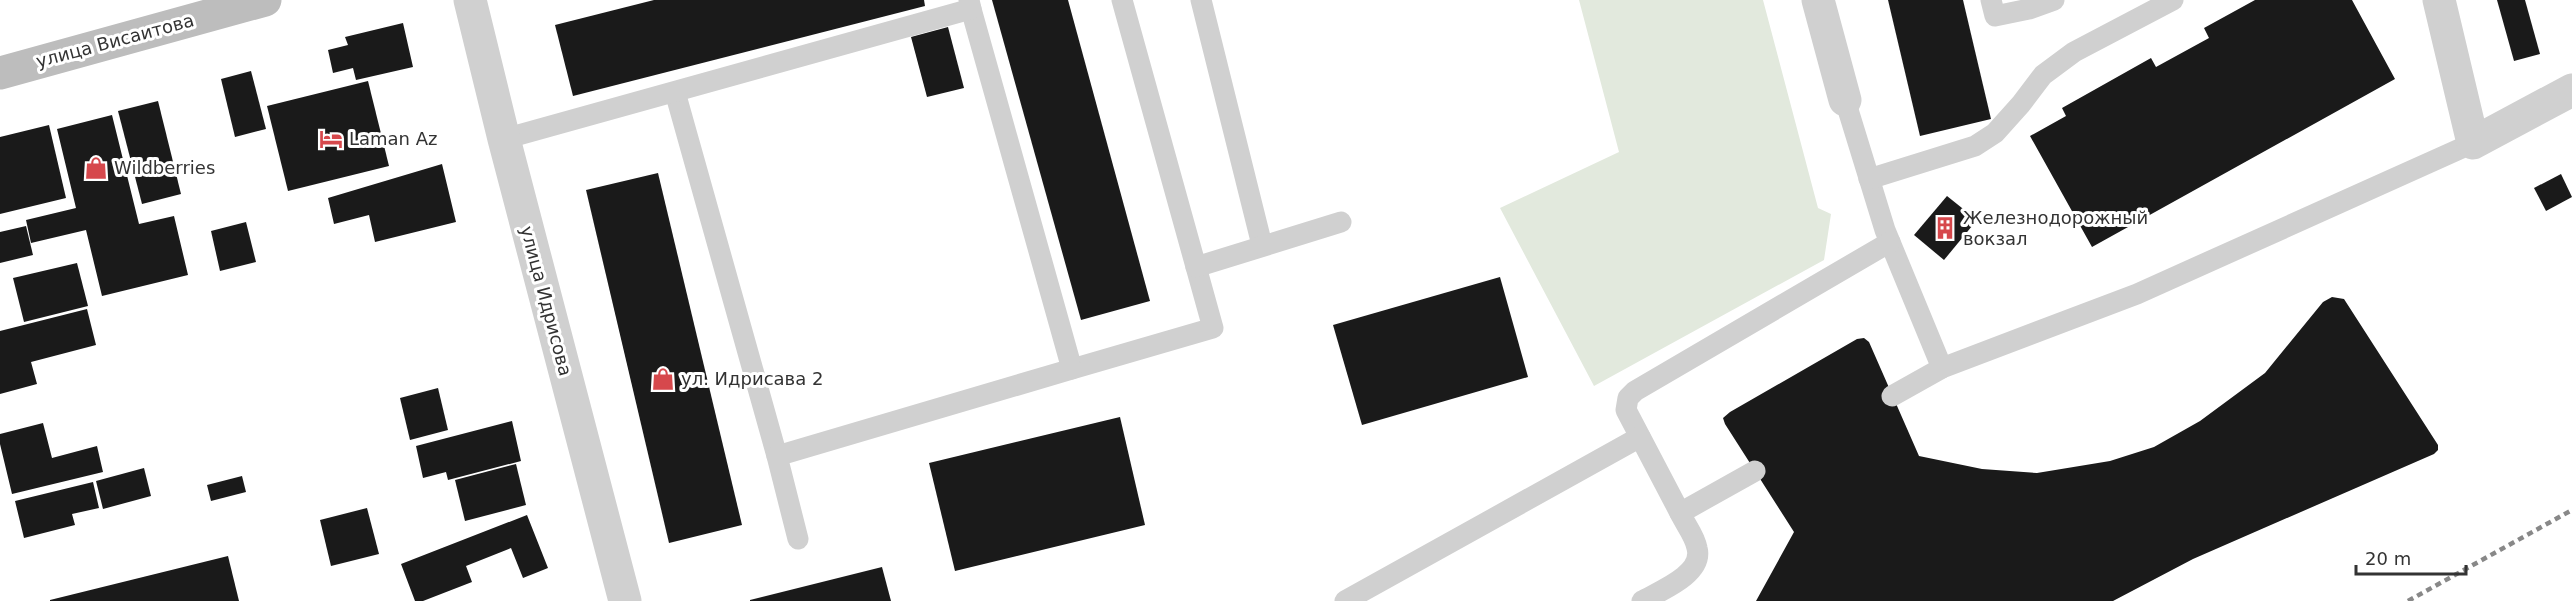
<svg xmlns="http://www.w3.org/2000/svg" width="2572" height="601" viewBox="0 0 2572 601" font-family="'DejaVu Sans',sans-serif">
<rect width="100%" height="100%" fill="#fff"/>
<polygon fill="#e2e9dd" points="1579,0 1763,0 1818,208 1831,214 1824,260 1594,386 1500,208 1619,152"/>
<g fill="#1a1a1a">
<polygon points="654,0 924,0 925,6 573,96 555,25"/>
<polygon points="992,0 1068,0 1150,301 1081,320"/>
<polygon points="1888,0 1963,0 1991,119 1920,136"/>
<polygon points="2255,0 2352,0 2395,79 2092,247 2030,136 2066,116 2062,108 2151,58 2156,67 2209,38 2204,28"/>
<polygon points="2497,0 2525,0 2540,54 2514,61"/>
<polygon points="403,23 413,67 356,80 353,68 333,73 328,50 348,45 345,37"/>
<polygon points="948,27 964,88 927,97 911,37"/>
<polygon points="251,71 266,129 235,137 221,79"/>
<polygon points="368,81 389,166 288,191 267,106"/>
<polygon points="158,101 181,194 142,204 118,111"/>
<polygon points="112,115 139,224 174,216 188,275 102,296 86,230 31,243 26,220 76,208 57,129"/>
<polygon points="49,125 66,198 0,214 0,137"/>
<polygon points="442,164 456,222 375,242 369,215 334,224 328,198"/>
<polygon points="658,173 742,525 669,543 586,190"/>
<polygon points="2561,174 2572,197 2546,211 2534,188"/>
<polygon points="1947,196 1977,220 1944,260 1914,235"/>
<polygon points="246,222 256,262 220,271 211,231"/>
<polygon points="26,226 33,255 0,263 0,232"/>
<polygon points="77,263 88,306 24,322 13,278"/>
<polygon points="1500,277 1528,377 1362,425 1333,325"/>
<polygon points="2332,297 2344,299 2438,445 2438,450 2434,454 2193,559 2113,601 1756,601 1794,532 1725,424 1723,418 1730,412 1857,339 1864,338 1869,342 1919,456 1982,469 2037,473 2110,461 2154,447 2200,421 2265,373 2323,302"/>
<polygon points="87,309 96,345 31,362 37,384 0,394 0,331"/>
<polygon points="438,388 448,430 410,440 400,398"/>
<polygon points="1120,417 1145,525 955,571 929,463"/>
<polygon points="512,421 521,461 448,480 446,472 423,478 416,446"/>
<polygon points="43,423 52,458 97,446 103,472 12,494 0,444 0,434"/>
<polygon points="516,464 526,505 465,521 455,480"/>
<polygon points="144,468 151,496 103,509 96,481"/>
<polygon points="242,476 246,492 211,501 207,485"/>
<polygon points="93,482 99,508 72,514 75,525 24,538 15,501"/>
<polygon points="367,508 379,554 331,566 320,520"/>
<polygon points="527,515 548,568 523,578 511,548 466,566 472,582 423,601 415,601 401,564"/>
<polygon points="228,556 239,601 50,601 50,600"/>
<polygon points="882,567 891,601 750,601 750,600"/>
</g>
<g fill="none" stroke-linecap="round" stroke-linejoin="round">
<g stroke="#d0d0d0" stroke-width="21">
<polyline points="1201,0 1262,245"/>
<polyline points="1991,0 1995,16 2029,9 2054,0"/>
<polyline points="971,9 1072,369 1213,328 1122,0"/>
<polyline points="675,92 777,456"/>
<polyline points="1845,100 1885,230 1942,368"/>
<polyline points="504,139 971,9 969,0"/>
<polyline points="1869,179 1975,146 1995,133 2021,104 2043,75 2074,52 2173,0"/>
<polyline points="1196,267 1341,222"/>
<polyline points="1892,396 1942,368 2137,294 2473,143"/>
<polyline points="1680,513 1626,410 1628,398 1635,391 1890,242"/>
<polyline points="798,539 777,456 1072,369"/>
<polyline points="1345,601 1640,437"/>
<path d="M1642,601C1660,591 1704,574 1697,548C1695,536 1685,524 1680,513L1755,471"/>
</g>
<g stroke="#d0d0d0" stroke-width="33">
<polyline points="470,0 504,139 625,601"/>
<polyline points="1818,0 1845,100"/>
<polyline points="2439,0 2473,143 2572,90"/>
</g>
<polyline stroke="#bdbdbd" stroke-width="33" points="0,73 265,0"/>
<polyline stroke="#888" stroke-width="4.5" stroke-dasharray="6 4.5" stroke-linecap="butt" points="2408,601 2572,510"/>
</g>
<defs>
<g id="hotel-bare" transform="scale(1.8)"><path d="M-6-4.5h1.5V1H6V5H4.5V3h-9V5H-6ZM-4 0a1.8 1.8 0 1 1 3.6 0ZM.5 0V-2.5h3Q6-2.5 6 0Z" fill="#d6484c" stroke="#fff" stroke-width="2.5" paint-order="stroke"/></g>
<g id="shop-bare" transform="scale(1.8)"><path d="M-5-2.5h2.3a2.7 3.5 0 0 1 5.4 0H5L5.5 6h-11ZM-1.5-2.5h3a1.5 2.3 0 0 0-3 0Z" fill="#d6484c" stroke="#fff" stroke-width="2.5" paint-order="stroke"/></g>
<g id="building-bare" transform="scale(1.8)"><path d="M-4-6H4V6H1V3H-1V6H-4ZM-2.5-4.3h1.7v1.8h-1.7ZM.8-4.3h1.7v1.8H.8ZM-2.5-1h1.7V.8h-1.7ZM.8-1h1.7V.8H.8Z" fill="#d6484c" stroke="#fff" stroke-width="2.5" paint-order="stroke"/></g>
</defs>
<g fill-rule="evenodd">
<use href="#hotel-bare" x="331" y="139"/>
<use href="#shop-bare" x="96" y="168"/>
<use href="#building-bare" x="1945" y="228"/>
<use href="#shop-bare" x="663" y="379"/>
</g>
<g text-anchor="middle" stroke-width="6" stroke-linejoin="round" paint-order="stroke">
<g font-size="18" fill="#333" stroke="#fff">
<text transform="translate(115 41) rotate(-15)" y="6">улица Висаитова</text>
<text transform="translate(546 301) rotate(75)" y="6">улица Идрисова</text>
</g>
<g font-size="18" fill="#333" stroke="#fff" text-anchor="start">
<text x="349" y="145">Laman Az</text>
<text x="114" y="174">Wildberries</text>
<text x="1963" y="224">Железнодорожный<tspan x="1963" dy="21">вокзал</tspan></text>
<text x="681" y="385">ул. Идрисава 2</text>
</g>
</g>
<path d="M2356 565v9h110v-9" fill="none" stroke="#333333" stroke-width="3"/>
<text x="2365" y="565" font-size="18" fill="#333333" stroke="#ffffff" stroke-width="4.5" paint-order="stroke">20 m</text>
</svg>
